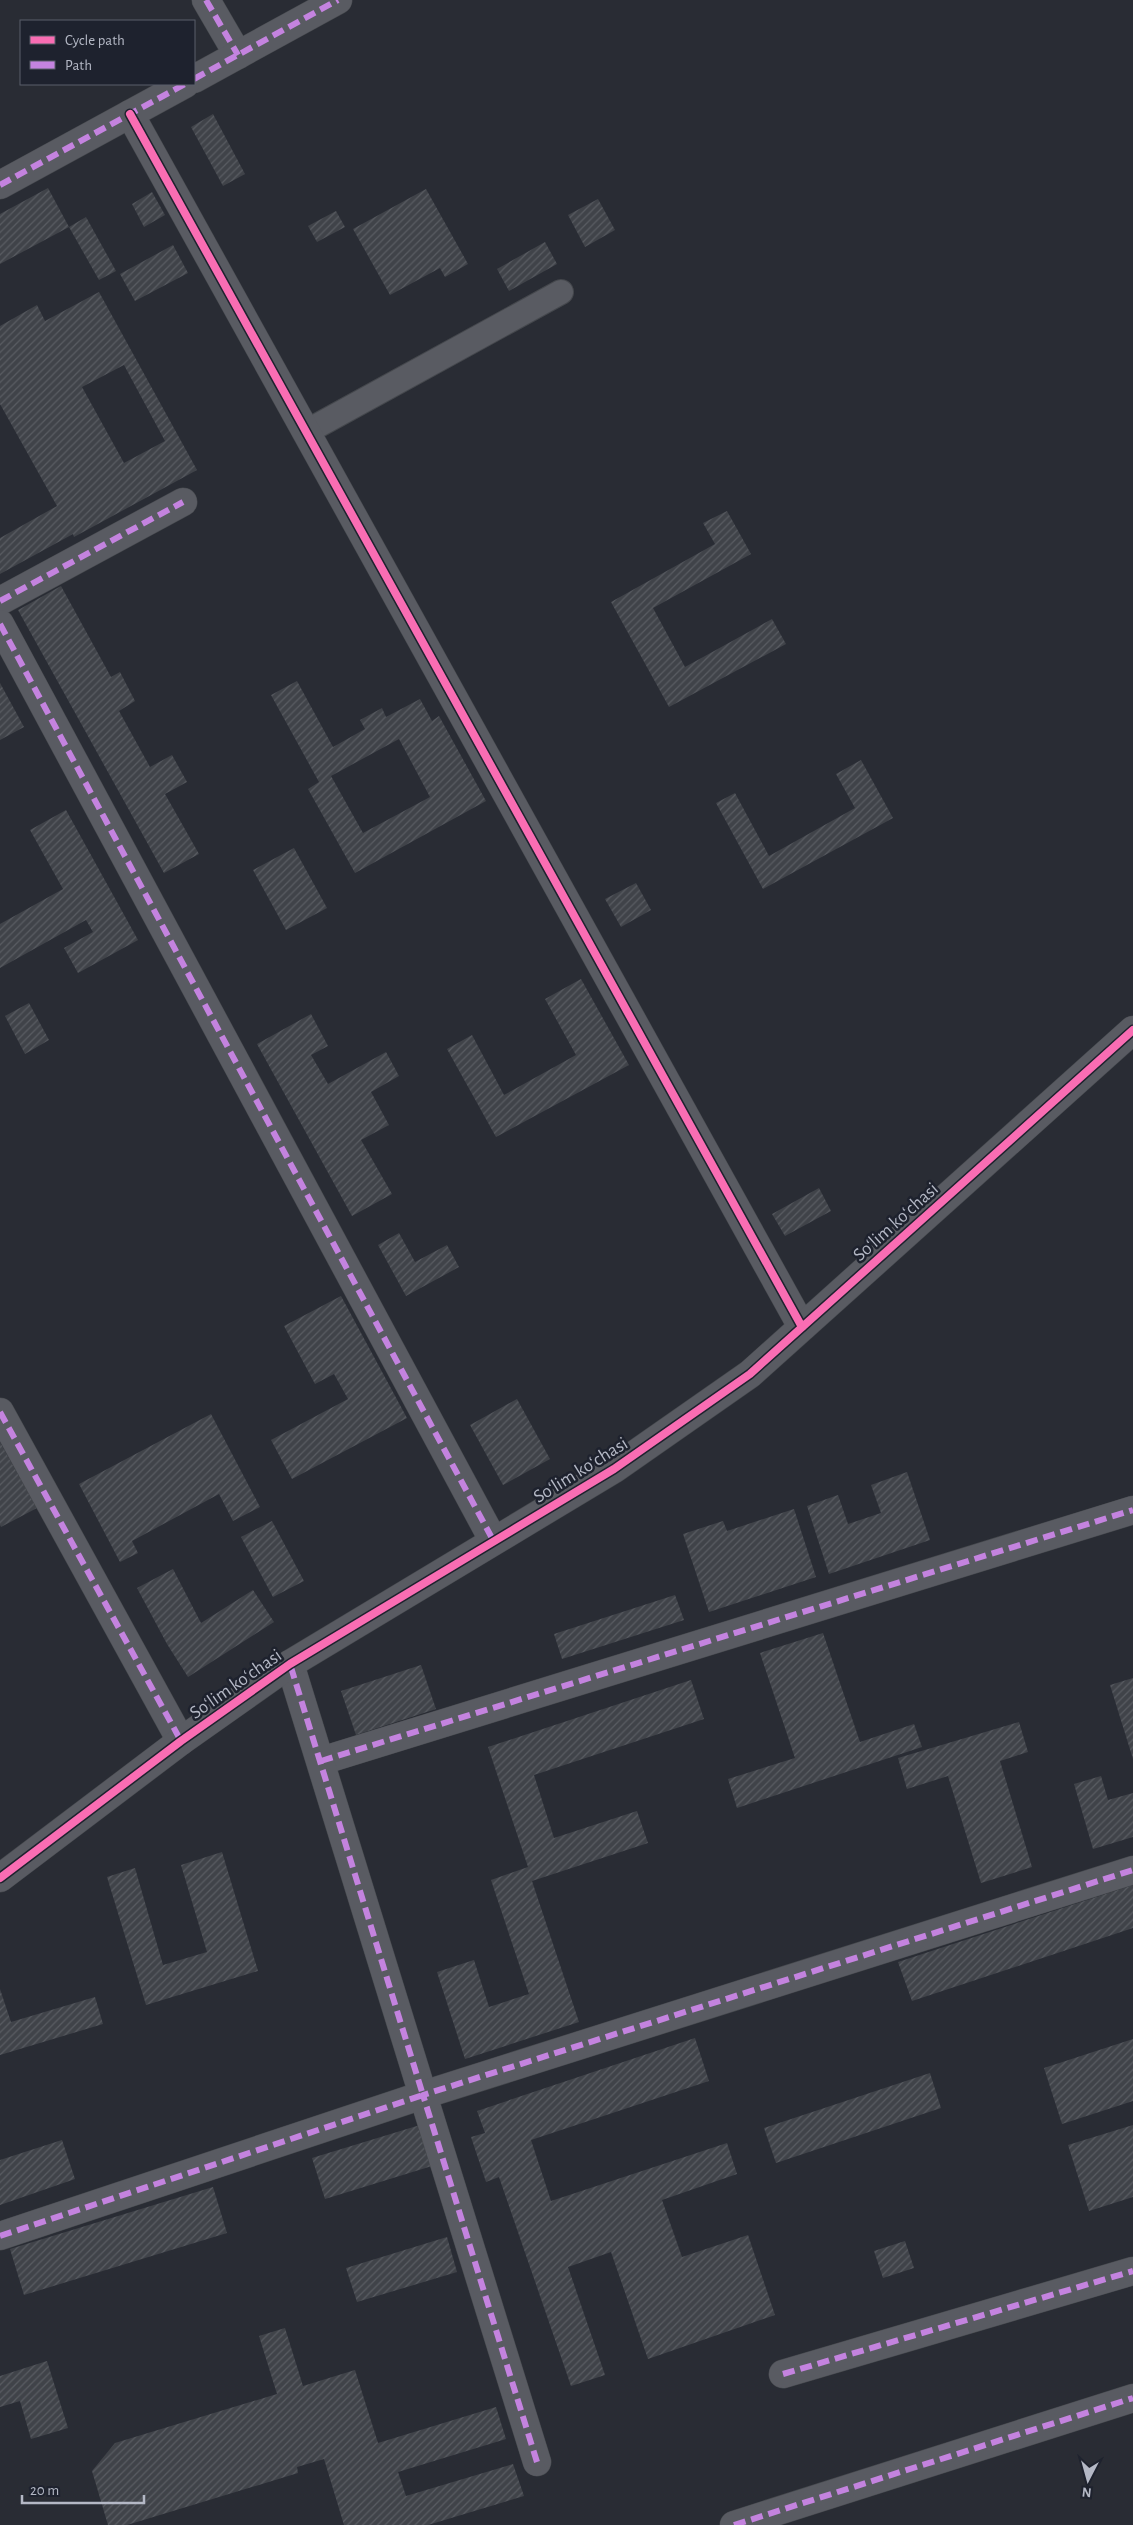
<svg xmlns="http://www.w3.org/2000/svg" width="1133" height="2525" viewBox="0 0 1133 2525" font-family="'Alegreya Sans',sans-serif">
<defs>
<pattern id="building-hatch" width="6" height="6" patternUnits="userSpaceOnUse" patternTransform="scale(1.25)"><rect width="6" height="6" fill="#404349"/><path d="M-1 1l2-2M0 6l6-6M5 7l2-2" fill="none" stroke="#595c62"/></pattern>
</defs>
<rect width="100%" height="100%" fill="#292c34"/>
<g fill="url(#building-hatch)" fill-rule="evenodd">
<polygon points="213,114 245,174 223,186 191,127"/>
<polygon points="48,188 69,227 0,264 0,214"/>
<polygon points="426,189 468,264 445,277 440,268 390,295 353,229"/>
<polygon points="152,192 165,215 144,227 132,204"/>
<polygon points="598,199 615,230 585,247 568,215"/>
<polygon points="336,211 345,227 317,242 308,226"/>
<polygon points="86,217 116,271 99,280 69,227"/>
<polygon points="545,242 557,264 509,291 497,269"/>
<polygon points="173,245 188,273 135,301 120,274"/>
<path d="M99,292L197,470L74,537L73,534L0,574V538L57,506L0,404V326L37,305L45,321ZM124,365L165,441L124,463L82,387Z"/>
<polygon points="727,511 751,554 653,608 685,667 772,619 786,644 669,707 611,602 715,544 703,523"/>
<polygon points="61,586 111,677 120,672 135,701 119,711 150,767 172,755 187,782 165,794 199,854 164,873 18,610"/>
<path d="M297,681L333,747L365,729L360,720L382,708L386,717L420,699L432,721L439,716L486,801L355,873L308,789L319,782L271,695ZM399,739L430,797L363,833L331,776Z"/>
<polygon points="0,683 24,727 0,740"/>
<polygon points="861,760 893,818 763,889 716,803 735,793 769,856 855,808 836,774"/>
<polygon points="66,810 138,940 78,973 64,948 93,932 86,920 0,968 0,924 63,889 30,830"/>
<polygon points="294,848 327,908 286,930 253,870"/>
<polygon points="636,883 651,910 621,927 605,899"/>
<polygon points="581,979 629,1065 496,1137 447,1049 472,1035 504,1095 576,1055 545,999"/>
<polygon points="29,1003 49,1040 25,1054 5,1016"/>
<polygon points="311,1014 328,1046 311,1055 328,1084 386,1052 399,1076 371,1092 389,1125 361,1140 392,1194 352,1216 257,1044"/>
<polygon points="819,1188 831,1211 785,1236 772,1214"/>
<polygon points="399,1233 415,1262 447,1245 459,1267 406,1296 378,1245"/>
<polygon points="341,1296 407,1418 292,1479 271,1440 348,1399 334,1374 315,1384 284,1326"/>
<polygon points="517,1399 550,1459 503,1485 470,1425"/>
<polygon points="211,1414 260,1507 233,1521 219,1494 132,1541 138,1553 120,1562 79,1484"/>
<polygon points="0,1442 37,1508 1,1527 0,1525"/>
<polygon points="907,1472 930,1540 829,1574 807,1506 838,1495 848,1524 881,1513 871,1485"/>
<polygon points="794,1509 816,1577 709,1612 683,1534 723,1521 727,1531"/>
<polygon points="272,1521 304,1581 273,1597 241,1537"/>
<polygon points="173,1569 201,1623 253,1590 274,1622 188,1677 167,1644 137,1588"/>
<polygon points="675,1595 684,1620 562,1659 554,1634"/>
<polygon points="823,1633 860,1742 914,1724 922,1747 737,1808 728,1779 795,1758 760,1653"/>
<polygon points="421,1665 436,1709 356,1735 341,1691"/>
<polygon points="1133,1678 1133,1759 1110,1685"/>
<polygon points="691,1680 704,1719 534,1775 554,1838 637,1811 648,1843 532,1881 579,2022 465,2059 437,1972 474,1960 489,2007 529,1994 491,1880 528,1867 488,1747"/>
<polygon points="1019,1722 1028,1752 1000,1761 1032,1867 981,1883 948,1776 907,1789 898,1758"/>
<polygon points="1101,1776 1108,1800 1133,1793 1133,1837 1093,1849 1074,1784"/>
<polygon points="222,1852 258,1971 146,2005 107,1877 135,1868 163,1965 207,1952 181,1865"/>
<polygon points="1133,1885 1133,1928 912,2001 898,1962"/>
<polygon points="0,1989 11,2022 95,1997 103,2024 0,2055"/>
<polygon points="695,2038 709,2081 531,2140 551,2201 727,2143 737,2174 662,2200 682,2257 748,2235 775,2315 648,2359 611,2252 568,2267 605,2375 571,2386 499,2177 486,2182 471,2137 485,2133 477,2111"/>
<polygon points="1133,2039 1133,2101 1062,2124 1044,2068"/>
<polygon points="930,2073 941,2108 776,2163 764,2128"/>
<polygon points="420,2125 432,2166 325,2199 312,2158"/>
<polygon points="1133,2125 1133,2197 1089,2211 1068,2145"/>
<polygon points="62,2140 75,2179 0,2205 0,2160"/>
<polygon points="213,2187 227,2233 24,2295 10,2249"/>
<polygon points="447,2237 457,2272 357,2302 346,2268"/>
<polygon points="905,2241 914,2268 883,2278 874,2251"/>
<polygon points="285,2328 303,2386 355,2370 378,2443 496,2407 506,2439 398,2472 406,2496 513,2464 524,2496 428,2525 344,2525 324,2459 297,2467 298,2473 127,2525 108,2525 92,2471 115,2443 277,2394 259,2336"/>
<polygon points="47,2361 68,2428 31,2439 20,2401 0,2407 0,2376"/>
</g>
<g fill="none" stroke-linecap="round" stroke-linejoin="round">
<g stroke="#45484d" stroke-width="26">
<polyline id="service" points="306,432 561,292"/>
</g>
<g stroke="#45484d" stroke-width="29">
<g id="minor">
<polyline points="206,0 238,55"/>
<polyline points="194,79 338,0"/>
<polyline points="130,114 802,1327"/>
<polyline points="0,185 185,84"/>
<polyline points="0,601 183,502"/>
<polyline points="0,624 493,1540"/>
<polyline points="0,1412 181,1741"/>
<polyline points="321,1761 1133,1510"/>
<polyline points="0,2236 423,2095 290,1664"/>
<polyline points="783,2374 1133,2271"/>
<polyline points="537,2462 423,2095 1133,1870"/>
<polyline points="734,2525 1133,2398"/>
</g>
</g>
<g stroke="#45484d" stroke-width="29">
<polyline id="tertiary" points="0,1878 181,1741 290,1664 614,1469 750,1374 1133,1030"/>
</g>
<use href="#service" stroke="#595b62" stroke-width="24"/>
<use href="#minor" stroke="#595b62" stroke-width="28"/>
<use href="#tertiary" stroke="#595b62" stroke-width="28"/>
<g stroke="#c483df" stroke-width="6" stroke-dasharray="12 6" stroke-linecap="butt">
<polyline points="206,0 238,55"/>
<polyline points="194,79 338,0"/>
<polyline points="0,185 185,84"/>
<polyline points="0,601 183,502"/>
<polyline points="0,624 493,1540"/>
<polyline points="0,1412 181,1741"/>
<polyline points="321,1761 1133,1510"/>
<polyline points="0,2236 423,2095 290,1664"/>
<polyline points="783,2374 1133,2271"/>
<polyline points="537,2462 423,2095 1133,1870"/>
<polyline points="734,2525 1133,2398"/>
</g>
<g stroke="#1e222e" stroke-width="11">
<g id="cycleway">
<polyline points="130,114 802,1327"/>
<polyline points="0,1878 181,1741 290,1664 614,1469 750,1374 1133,1030"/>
</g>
</g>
<use href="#cycleway" stroke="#f96db3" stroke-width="8"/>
</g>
<g text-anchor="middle" stroke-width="5" stroke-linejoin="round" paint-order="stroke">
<g font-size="19" fill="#b4b8c5" stroke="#1e222e">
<text transform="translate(895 1221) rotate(-42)" y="7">Soʻlim koʻchasi</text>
<text transform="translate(580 1469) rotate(-32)" y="7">Soʻlim koʻchasi</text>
<text transform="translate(235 1683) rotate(-35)" y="7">Soʻlim koʻchasi</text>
</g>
</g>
<rect x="20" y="20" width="175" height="65" fill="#1e222e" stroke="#5a5e6a"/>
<rect x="30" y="36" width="25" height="8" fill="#f96db3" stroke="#5a5e6a"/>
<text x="65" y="45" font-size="15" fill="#b4b8c5">Cycle path</text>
<rect x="30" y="61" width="25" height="8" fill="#c483df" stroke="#5a5e6a"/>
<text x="65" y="70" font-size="15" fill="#b4b8c5">Path</text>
<g transform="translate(1088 2480) rotate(186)" stroke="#1e222e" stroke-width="4" paint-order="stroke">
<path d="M0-4L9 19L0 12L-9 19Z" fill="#b4b8c5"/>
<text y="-8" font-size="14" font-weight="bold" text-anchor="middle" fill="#b4b8c5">N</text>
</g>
<path d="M22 2495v8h122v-8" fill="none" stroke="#b4b8c5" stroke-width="2.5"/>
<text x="30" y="2495" font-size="15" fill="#b4b8c5" stroke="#1e222e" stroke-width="4" paint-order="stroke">20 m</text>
</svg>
